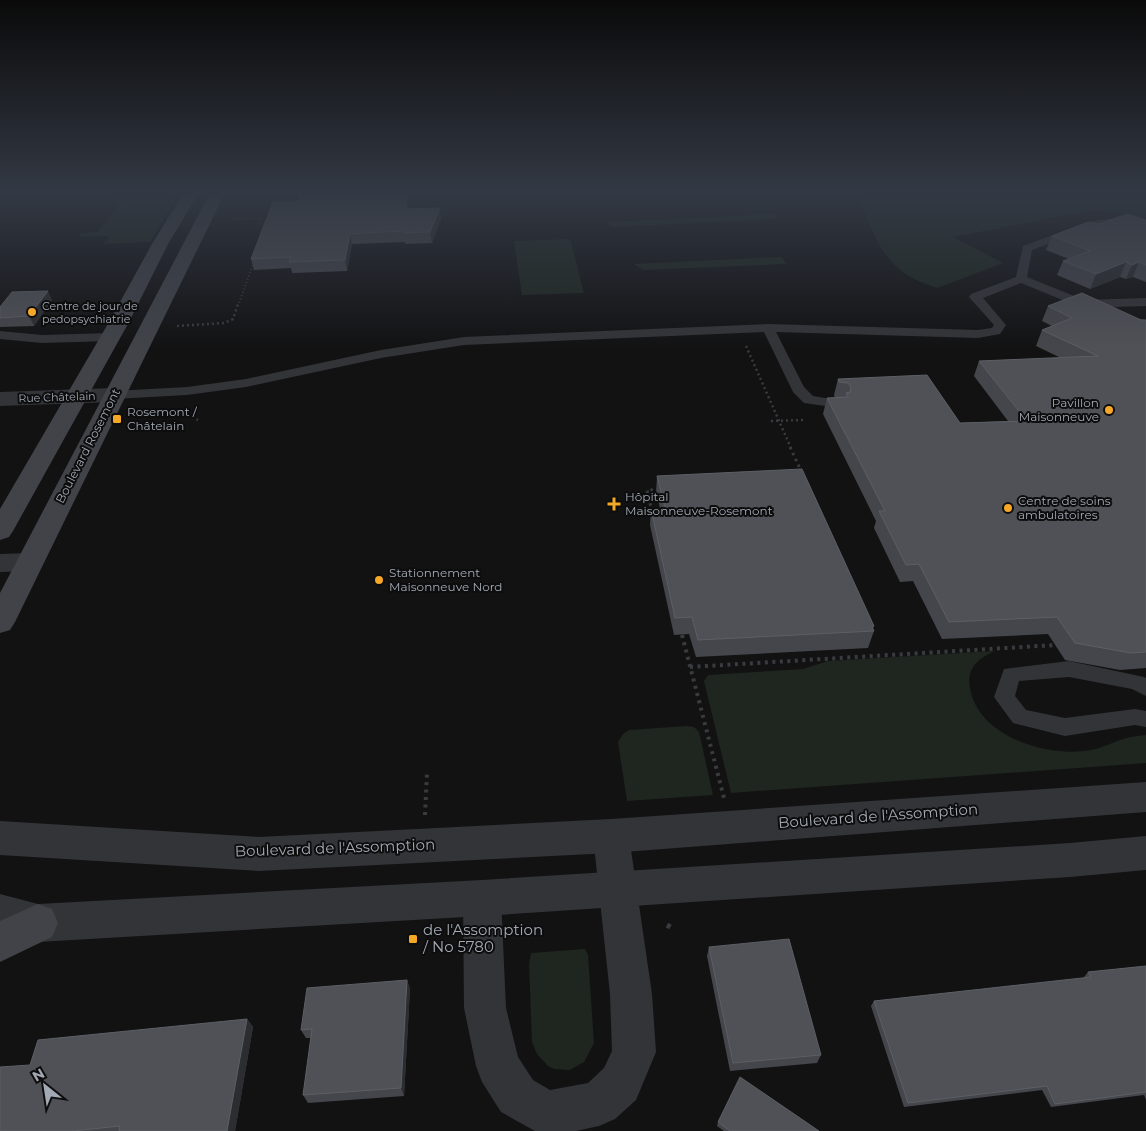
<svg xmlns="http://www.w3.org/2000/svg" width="1146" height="1131" viewBox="0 0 1146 1131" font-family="Montserrat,sans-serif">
<rect width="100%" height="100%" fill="#121213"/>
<g fill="#1e261f">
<polygon points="152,191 180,191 150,242 103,244 109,236 79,237 81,233 98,232 121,201 106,202 112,193"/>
<path d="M858,191H1146V218L1098,209L953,237L1003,263L937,288C926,284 914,280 904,273C878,254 867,220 858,191Z"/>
<polygon points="773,214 776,215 777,219 612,227 609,226 608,222"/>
<polygon points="570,239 584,293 522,295 514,241"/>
<polygon points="782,257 786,264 643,270 634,264"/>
<path d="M995,651C979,658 966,668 970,688C978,737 1048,758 1091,750C1103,748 1115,741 1127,738C1133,736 1140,736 1146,735V763L731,793L704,681L708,675L803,669L828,661Z"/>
<polygon points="687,726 694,727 699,732 713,795 627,801 618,742 623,734 629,730"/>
<polygon points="585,949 588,955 594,1043 584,1062 570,1070 554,1069 548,1066 537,1054 532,1042 529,964 531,953"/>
</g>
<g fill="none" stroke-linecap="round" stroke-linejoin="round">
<g stroke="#393b3f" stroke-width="2" stroke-dasharray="1 2.5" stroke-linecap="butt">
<polyline points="1095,191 1103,205"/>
<polyline points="238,197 277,191"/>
<polyline points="229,219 263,218 258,224 264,223"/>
<polyline points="238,306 254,261"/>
</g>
<g stroke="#393b3f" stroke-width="2.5" stroke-dasharray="2 3" stroke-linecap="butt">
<polyline points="177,326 224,323 233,319 238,304"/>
<polyline points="746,346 791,448"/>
<polyline points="178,412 198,420"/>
<polyline points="771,421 803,420"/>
</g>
<g stroke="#393b3f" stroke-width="3" stroke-dasharray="2.5 4" stroke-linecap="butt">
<polyline points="790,447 801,471"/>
<polyline points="652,512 647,490 658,490"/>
</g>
<g stroke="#393b3f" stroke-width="4" stroke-dasharray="3 4.5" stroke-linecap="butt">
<polyline points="682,635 724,798"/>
<polyline points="690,667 1056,645"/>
<polyline points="425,815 427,773"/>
</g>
<polyline stroke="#393b3f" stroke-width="5" stroke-dasharray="4 5.5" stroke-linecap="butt" points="667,925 672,928"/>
<g fill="#333438" fill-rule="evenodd">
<polygon points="1119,218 1146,223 1146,229 1119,224 1097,226 1032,250 1027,277 1084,300 1146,298 1146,306 1082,308 1021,283 983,298 1006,325 1000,334 978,338 776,332 804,387 813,396 844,401 846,404 844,407 839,408 804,403 793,392 764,332 464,345 381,358 246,387 187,395 114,399 107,395 114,391 187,387 246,379 381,350 464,337 768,324 978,330 992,328 994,325 969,297 971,294 1016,277 1023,246 1091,221"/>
<polygon points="0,331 42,335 110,333 116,337 110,341 42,343 0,339"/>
<polygon points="1069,661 1144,677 1146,678 1146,696 1132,689 1069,677 1019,681 1015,696 1026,710 1065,718 1135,709 1146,711 1146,727 1135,725 1065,736 1013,723 994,697 1004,669"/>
</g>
<g fill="#333438" fill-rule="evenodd">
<polygon points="114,388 122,390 125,395 122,400 114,402 0,406 0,392"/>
<polygon points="29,553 39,555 43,562 39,569 29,571 0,572 0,554"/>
<polygon points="611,819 624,824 629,836 652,994 656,1052 636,1100 615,1119 599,1126 576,1131 535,1131 501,1112 482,1082 476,1066 464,1008 463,898 468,885 482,880 496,885 501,898 506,1008 518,1057 533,1080 550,1090 588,1083 604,1068 612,1051 610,994 593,836 598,824"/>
</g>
<g fill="#333438" fill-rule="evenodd">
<polygon points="1146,782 1146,812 611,853 259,871 0,855 0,821 259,837 611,819"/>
<polygon points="1146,836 1146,870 1070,877 482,916 38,942 0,932 0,894 38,904 482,880 1070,843"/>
</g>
<g fill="#414349" fill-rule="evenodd">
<polygon points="185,191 200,191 168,244 129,322 13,531 9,537 0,540 0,509 109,322 152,244"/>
<polygon points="211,191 226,191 15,622 10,630 0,633 0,593"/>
<polygon points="38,904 52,909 58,923 52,937 0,962 0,921"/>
</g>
</g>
<g fill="#45464b">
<polygon points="408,209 441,218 432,243 405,244 405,242 352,244 347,271 292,273 291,268 254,270 251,259"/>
<polygon points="1146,220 1146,282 1133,277 1126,279 1120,277 1090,289 1057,275 1063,261 1069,259 1046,250 1052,236 1099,224"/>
<polygon points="52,300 34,326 0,327 0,307"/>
<polygon points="1048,306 1146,320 1146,668 1120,670 1065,660 1048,634 942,639 913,581 900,582 874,528 876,521 823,414 827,398 835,398 834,395 838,379 960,423 1008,421 974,376 979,361 1061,358 1036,346 1042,330 1052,326 1042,321"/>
<polygon points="657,476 874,626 873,629 874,631 868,648 696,657 689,634 674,635 650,525 651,509 660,508 656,492"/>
<polygon points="709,947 821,1055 817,1063 730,1071 707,956"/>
<polygon points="1146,966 1146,1100 1144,1095 1051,1107 1042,1090 904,1107 871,1006 874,1001 1085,978 1084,977 1088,972"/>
<polygon points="407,980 410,989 404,1096 308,1103 303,1095 311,1038 306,1038 301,1030"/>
<polygon points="247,1019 253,1027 235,1131 0,1131 30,1065"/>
<polygon points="718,1122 819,1131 724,1131 717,1126"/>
</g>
<g fill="#2c2d30">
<polygon points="0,191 4,191 0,200"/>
<polygon points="407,191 409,191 407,220 406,209"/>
<polygon points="440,208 441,218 432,243 430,232"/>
<polygon points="350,234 352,244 347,271 345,260"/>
<polygon points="1126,262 1120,277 1090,289 1096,274"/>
<polygon points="1139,262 1133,277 1126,279 1132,265"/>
<polygon points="48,291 52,300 34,326 29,316"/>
<polygon points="407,980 410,989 404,1096 401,1088"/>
<polygon points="247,1019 253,1027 235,1131 227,1131"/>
</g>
<g fill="#4f5156" stroke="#5c5f65">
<polygon points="301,191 407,191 406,209 440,208 430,232 404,233 403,231 350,234 345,260 289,262 291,257 251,259 273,202 298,201"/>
<polygon points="1127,214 1146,220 1146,265 1139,262 1132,265 1126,262 1096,274 1063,261 1090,251 1052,236 1088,222 1099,224"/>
<polygon points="48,291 29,316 0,318 0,307 12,292"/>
<polygon points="1082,293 1141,320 1146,320 1146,652 1131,653 1075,643 1057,617 949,622 919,564 906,565 879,511 885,511 827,398 848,397 846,393 850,392 851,387 848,383 839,382 838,379 927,375 960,423 1027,421 979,361 1098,356 1042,330 1072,318 1048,306"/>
<polygon points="802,469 874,626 872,627 874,631 698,640 692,617 675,618 651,509 665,508 657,476"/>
<polygon points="789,939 821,1055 733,1063 709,947"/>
<polygon points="1146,966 1146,1092 1055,1104 1047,1086 908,1103 874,1001 1091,977 1088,972"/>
<polygon points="407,980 401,1088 303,1095 312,1029 301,1030 307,988"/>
<polygon points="247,1019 227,1131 119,1131 120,1126 73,1131 0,1131 0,1067 30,1065 38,1040"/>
<polygon points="740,1077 819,1131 730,1131 718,1122"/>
</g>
<linearGradient id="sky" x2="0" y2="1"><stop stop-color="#0a0a0a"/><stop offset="0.55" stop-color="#333944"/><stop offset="1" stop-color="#333944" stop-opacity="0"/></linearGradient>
<rect width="1146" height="349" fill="url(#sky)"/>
<g fill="#f5a828" stroke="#0d0d0e" stroke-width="2">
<circle cx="32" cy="312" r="5"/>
<circle cx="1109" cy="410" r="5"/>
<rect x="112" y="414" width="10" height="10" rx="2.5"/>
<path d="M611.5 496.5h5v5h5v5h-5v5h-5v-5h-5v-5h5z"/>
<circle cx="1008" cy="508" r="5"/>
<circle cx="379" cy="580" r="5"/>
<rect x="408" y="934" width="10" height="10" rx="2.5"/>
</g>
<g text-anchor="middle" stroke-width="4" stroke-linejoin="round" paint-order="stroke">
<g font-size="11" fill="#a3a9b4" stroke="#0d0d0e" text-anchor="start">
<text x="42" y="310">Centre de jour de<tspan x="42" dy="13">pedopsychiatrie</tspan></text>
</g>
<g font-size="11" fill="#a3a9b4" stroke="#0d0d0e">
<text transform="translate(57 397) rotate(-2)" y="4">Rue Châtelain</text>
</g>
<g font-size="12" fill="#a3a9b4" stroke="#0d0d0e" text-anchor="start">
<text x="1099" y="407" text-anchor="end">Pavillon<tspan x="1099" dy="14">Maisonneuve</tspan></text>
<text x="127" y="416">Rosemont /<tspan x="127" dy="14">Châtelain</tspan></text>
<text x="625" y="501">Hôpital<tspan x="625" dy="14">Maisonneuve-Rosemont</tspan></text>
<text x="1018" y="505">Centre de soins<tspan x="1018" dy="14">ambulatoires</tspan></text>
<text x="389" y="577">Stationnement<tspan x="389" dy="14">Maisonneuve Nord</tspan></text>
</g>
<g font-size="12" fill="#a3a9b4" stroke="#0d0d0e">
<text transform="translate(88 446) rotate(-63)" y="4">Boulevard Rosemont</text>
</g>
<g font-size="15" fill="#a3a9b4" stroke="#0d0d0e">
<text transform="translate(878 816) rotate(-4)" y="5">Boulevard de l'Assomption</text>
<text transform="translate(335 848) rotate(-2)" y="5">Boulevard de l'Assomption</text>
</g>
<g font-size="15" fill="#a3a9b4" stroke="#0d0d0e" text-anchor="start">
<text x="423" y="935">de l'Assomption<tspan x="423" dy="17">/ No 5780</tspan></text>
</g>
</g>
<g transform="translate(45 1086) rotate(330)" stroke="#0d0d0e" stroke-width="4" paint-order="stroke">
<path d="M0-4L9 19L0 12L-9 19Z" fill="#a3a9b4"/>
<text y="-8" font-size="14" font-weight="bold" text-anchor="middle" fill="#a3a9b4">N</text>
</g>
</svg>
